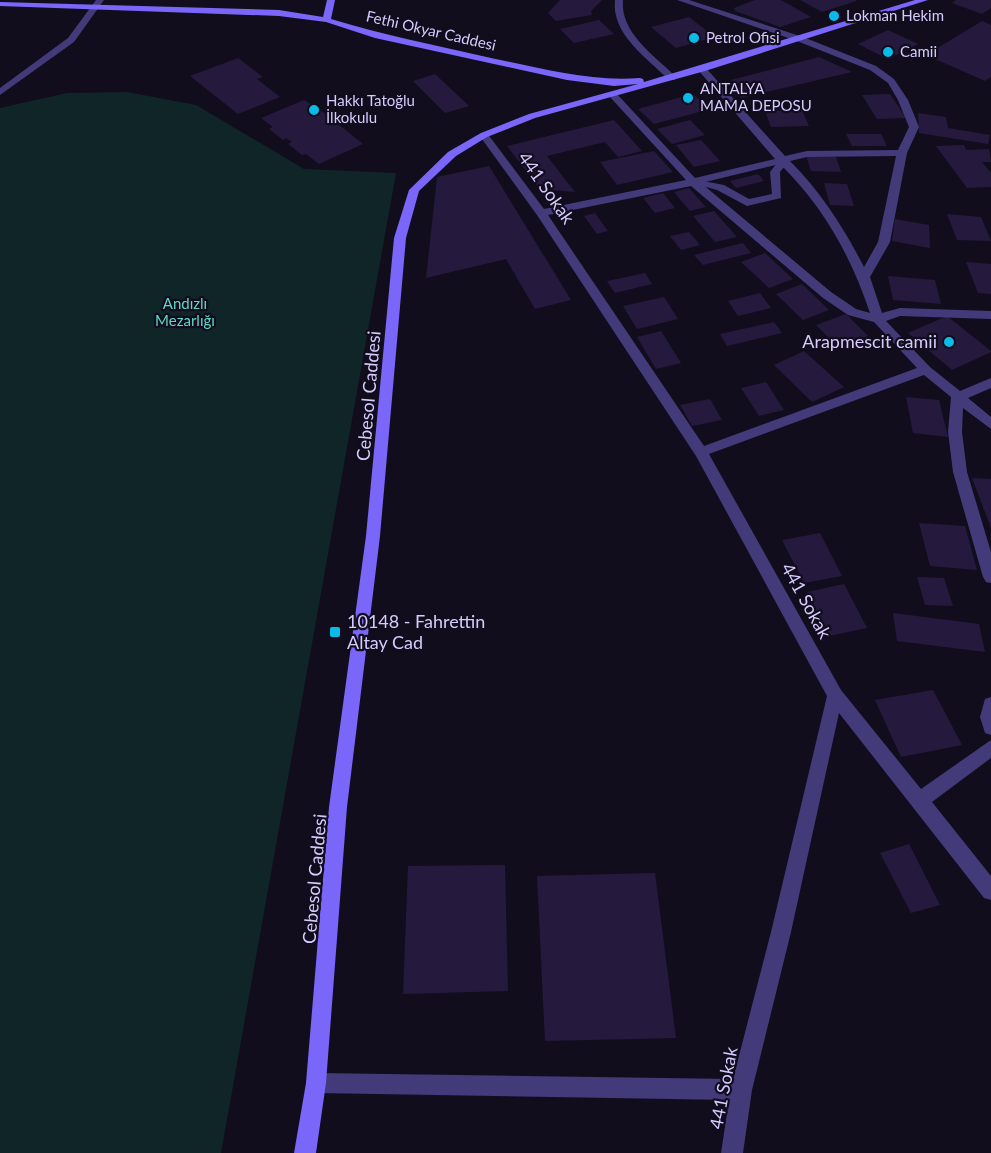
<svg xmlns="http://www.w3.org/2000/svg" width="991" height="1153" viewBox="0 0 991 1153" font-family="Lato,sans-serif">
<rect width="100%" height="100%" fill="#110d1d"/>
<polygon fill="#102527" points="127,92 196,105 304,169 396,173 221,1153 0,1153 0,108 67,93"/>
<g fill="#251a3d">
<polygon points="560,0 602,0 591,11 592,15 556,21 548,13"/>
<polygon points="755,0 781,0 811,17 780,27 735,11 734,8"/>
<polygon points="800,0 856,0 856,1 822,12"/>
<polygon points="956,0 991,0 991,8 982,14 952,3"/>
<polygon points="689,17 715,37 676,48 651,27"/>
<polygon points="599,20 614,34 574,43 560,29"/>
<polygon points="982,21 991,25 991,77 985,81 926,55"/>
<polygon points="888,30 918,44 888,59 858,44"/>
<polygon points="819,57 852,72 741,98 731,80"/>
<polygon points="238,58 263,77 257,79 280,97 238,114 190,76"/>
<polygon points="435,74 469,106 445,113 413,81"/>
<polygon points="693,94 710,109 654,124 638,109"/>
<polygon points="890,94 906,118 877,119 862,95"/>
<polygon points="304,100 340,123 338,124 363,144 319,164 306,154 302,155 288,144 292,142 286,138 283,140 269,129 273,127 261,118"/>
<polygon points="802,110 809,126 771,127 765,111"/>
<polygon points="918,113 946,117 948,128 990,135 988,144 919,133"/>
<polygon points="614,120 642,151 618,157 605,142 547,156 575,192 540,189 507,146"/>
<polygon points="690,120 705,135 672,144 657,129"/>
<polygon points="846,134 881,134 887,146 852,146"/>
<polygon points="701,140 720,161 694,167 676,145"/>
<polygon points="964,145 966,150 989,149 991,162 982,162 991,173 991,187 967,188 936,146"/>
<polygon points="654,151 673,172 617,185 600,162"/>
<polygon points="806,156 836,157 841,172 811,171"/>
<polygon points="489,166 571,300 535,309 506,259 426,278 437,177"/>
<polygon points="758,174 764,181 736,188 730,181"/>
<polygon points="824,183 847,184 854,206 830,205"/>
<polygon points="689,188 706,207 690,211 674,192"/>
<polygon points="663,193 675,208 655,213 643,198"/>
<polygon points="714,211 737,237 715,242 693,216"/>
<polygon points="595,213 608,231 597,234 584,216"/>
<polygon points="947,214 981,217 991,241 957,240"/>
<polygon points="895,219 929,225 930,248 892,241"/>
<polygon points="689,232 700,245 681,250 670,236"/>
<polygon points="743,243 751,253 703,265 694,255"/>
<polygon points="765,253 793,279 769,288 741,262"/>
<polygon points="966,262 991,264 991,294 978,293"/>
<polygon points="645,273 652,284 615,293 607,281"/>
<polygon points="888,276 935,280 941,304 893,300"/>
<polygon points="802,284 829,310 803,320 776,294"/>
<polygon points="760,293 771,308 738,316 728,301"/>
<polygon points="664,297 678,319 637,329 623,306"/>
<polygon points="846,314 868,336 838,347 816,325"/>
<polygon points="947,316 991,351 991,352 952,370 908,333"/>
<polygon points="774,322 782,333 727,346 720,334"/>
<polygon points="661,331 681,363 656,369 637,337"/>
<polygon points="804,351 844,387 812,402 774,365"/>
<polygon points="766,382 784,410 759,416 741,388"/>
<polygon points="906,397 939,400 948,437 913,433"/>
<polygon points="710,399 722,420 692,426 680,405"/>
<polygon points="972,478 991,479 991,528"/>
<polygon points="919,523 965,526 977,570 930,566"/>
<polygon points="820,533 842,576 804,583 782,540"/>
<polygon points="917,577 944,578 953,606 925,605"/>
<polygon points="844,584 867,628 829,636 807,592"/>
<polygon points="893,613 979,624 985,652 897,641"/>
<polygon points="933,690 962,745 901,757 875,700"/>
<polygon points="909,844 940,905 911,913 880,853"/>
<polygon points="505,865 508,991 403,994 408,866"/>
<polygon points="655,873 676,1038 545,1041 537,876"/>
</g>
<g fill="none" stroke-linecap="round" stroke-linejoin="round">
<polygon fill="#433a7a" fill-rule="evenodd" points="780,159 789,161 780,172 781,198 747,206 717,190 688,182 693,179 724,185 749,199 772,194 770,172"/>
<g fill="#433a7a" fill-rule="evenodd">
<polygon points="96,0 104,0 74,42 0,95 0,88 68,38"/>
<path d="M615,0H623C620,33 654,55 675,76V80H669C647,58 611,34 615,0Z"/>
<path d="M677,0H689L803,37L876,66L894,79L908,100L919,127L907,153L890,242L870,277L882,313L900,308L991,311V319L900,316L886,321L930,367L960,391L991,378V388L968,398L991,417V429L963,408L962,432L967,472L991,552V583L986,582L983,577L953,472L948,432L951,397L924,375L709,454L841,690L921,789L991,740V758L932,802L991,876V900L984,898L839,713L791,932L752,1090L743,1153H721L729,1100L316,1093L309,1090L306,1083L309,1076L316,1073L733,1079L771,932L827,696L696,456L537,215L479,135L487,133L544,209L686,180L610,97V93H616L695,178L775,159L699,71L697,69L702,66L705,67L785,156L807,151L898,150L909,127L898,100L888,83L870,70L797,41ZM896,156L878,242L864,267C844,228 821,192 790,161L807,157ZM780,164C823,206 851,256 870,313L856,309L831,292L701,183ZM691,186L823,298L848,315L874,322L917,368L704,446L548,215Z"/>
<polygon points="991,697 991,735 985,733 980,717 985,699"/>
</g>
<path fill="#7a66f9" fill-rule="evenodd" d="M327,0H335L331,19C384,35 438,46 491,58C540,68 589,82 640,78L643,79L644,82L915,0H928L705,71L535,118L487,137L456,156L419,191L406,238L380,536L347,807L326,1083L316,1153H294L306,1083L329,807L366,536L394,238L409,190L448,152L481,133L529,114L638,84L614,86L567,80L375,38L326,22L279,16L0,6V2L279,10L323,17Z"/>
</g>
<g fill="#0abbea" stroke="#110d1d" stroke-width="2">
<circle cx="834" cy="16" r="6"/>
<circle cx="694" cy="38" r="6"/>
<circle cx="888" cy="52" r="6"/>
<circle cx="688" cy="98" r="6"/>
<circle cx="314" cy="110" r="6"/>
<circle cx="949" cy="342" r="6"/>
<rect x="329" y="626" width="12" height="12" rx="3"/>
</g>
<g text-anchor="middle" stroke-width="4.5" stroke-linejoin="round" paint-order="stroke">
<g font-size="15" fill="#d6cbfd" stroke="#110d1d" text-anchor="start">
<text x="846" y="21">Lokman Hekim</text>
<text x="706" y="43">Petrol Ofisi</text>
<text x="900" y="57">Camii</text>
<text x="700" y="94">ANTALYA<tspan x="700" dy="17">MAMA DEPOSU</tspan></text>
<text x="326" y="106">Hakkı Tatoğlu<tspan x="326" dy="17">İlkokulu</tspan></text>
</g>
<g font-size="15" fill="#d6cbfd" stroke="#110d1d">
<text transform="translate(431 31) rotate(13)" y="5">Fethi Okyar Caddesi</text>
</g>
<g font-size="15" fill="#5bd9c7" stroke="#110d1d">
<text x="185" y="309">Andızlı<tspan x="185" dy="17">Mezarlığı</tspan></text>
</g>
<g font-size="18" fill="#d6cbfd" stroke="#110d1d">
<text transform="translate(546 188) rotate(55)" y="6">441 Sokak</text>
<text transform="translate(369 396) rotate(-85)" y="6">Cebesol Caddesi</text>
<text transform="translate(806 601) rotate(61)" y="6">441 Sokak</text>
<text transform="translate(315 879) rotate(-85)" y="6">Cebesol Caddesi</text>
<text transform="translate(724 1088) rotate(-79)" y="6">441 Sokak</text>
</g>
<g font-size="18" fill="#d6cbfd" stroke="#110d1d" text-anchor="end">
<text x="937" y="348">Arapmescit camii</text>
<text x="347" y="628" text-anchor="start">10148 - Fahrettin<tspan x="347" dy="21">Altay Cad</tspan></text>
</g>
</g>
</svg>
